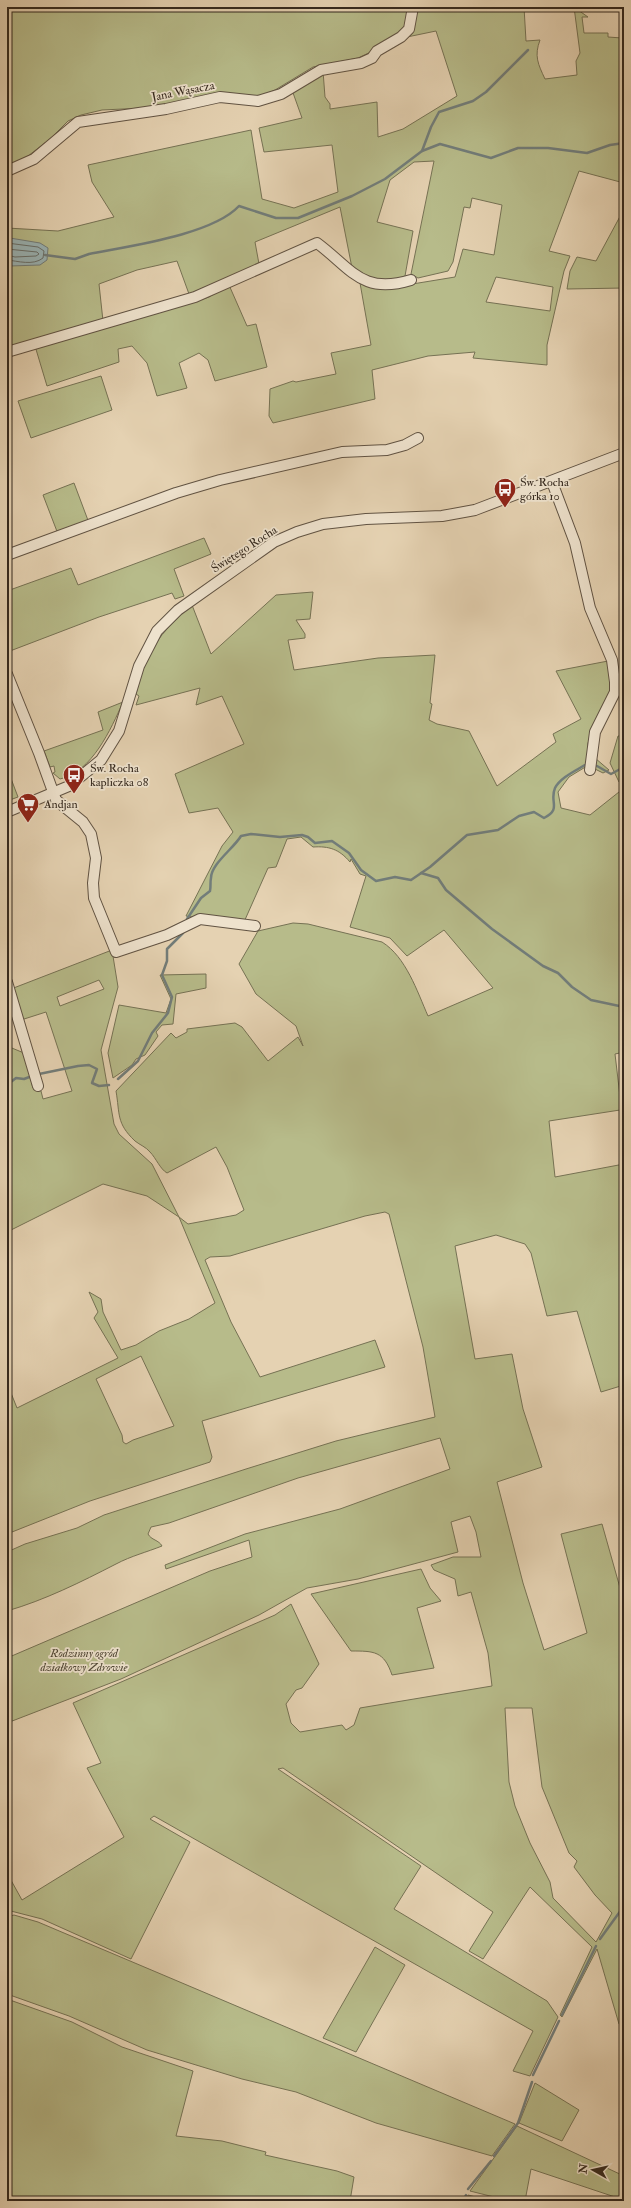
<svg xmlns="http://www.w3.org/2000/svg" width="631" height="2208" viewBox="0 0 631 2208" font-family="'IM FELL Double Pica',serif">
<rect width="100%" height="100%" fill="#e5d2b2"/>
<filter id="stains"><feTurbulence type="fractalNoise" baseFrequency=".005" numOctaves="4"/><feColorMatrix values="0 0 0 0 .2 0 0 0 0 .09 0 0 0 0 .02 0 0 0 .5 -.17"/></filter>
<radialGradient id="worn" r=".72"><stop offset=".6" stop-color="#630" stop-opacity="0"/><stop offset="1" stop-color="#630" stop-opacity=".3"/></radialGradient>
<g fill="#b7bb8a" stroke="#767254" fill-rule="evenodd">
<path d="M7,7H433L424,9L461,7L462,9L524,7L526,41L540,40C534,56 538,64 545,79L577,75L576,61L580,53L574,7H577L578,10L588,17H582L584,33H608V37L622,38L621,56H624V183L579,171L549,251L570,256L564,271L547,345V365L473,358L475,352L428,356L372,370L375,399L273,423L269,416L270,389L293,381L296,382L336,374L331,353L371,345L360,283L382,289L455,277L463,249L494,255L502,205L472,198L470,208L464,207L453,262L448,271L418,278L411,274L434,161L414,162L390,180L377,222L413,231L405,276L402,280L372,282L352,268L340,207L255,242L259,264L189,294L177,261L137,270L99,284L103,321L7,348V259L10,266V238L7,242V228L58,231L114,217L92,182L88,165L251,130L262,199L294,208L338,192L332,145L264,152L259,128L302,118L292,90L323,71L325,97L330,104V109L377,102L378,137L403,129L457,96L436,31L407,37L401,31L375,50L358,58L313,67L275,90L258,97L144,108L102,110L81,115L68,121L50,139L28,156L7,167ZM496,277L553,287L550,311L486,302Z"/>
<polygon points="582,7 624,7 624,10 588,11"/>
<polygon points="624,209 624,288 567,289 570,271 577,257 596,261"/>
<polygon points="229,285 247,326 256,324 267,367 215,381 208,360 199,353 179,363 187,388 157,396 147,363 132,346 118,349 119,362 47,386 35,346 174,308 209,297"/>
<polygon points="101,376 112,410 31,438 18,401"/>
<polygon points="74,483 89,523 58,534 43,495"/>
<polygon points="204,538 211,554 174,569 184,596 175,599 172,593 99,617 10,651 7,644 7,591 71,568 78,585"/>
<path d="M313,592L310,619L296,620L305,634V638L288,640L294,670L378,658L435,655L430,703L432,704L429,720L437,724L469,731L497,786L556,742L553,734L581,719L556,671L608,661L613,689L588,743L587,766L569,777L558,792L561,808L590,815L624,788V1052L615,1054L621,1105H624V1138L620,1110L549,1121L555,1177L624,1164V1385L601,1392L577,1311L547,1316L531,1253L525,1244L496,1235L455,1246L475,1359L512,1354L523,1409L542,1467L497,1482L523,1583L544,1650L587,1633L561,1534L602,1524L624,1602V2022L619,2024L597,1949L562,2017L560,2015L592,1947L530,1887L483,1959L469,1951L493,1912L283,1768L278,1769L421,1866L394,1909L547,2001L558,2017L530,2076L513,2071L533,2031L154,1816L150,1819L190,1842L131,1959L42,1919L7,1910V1873L22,1900L124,1837L87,1768L101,1763L73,1703L275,1615L291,1604L319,1664L302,1688L296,1690L286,1704L291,1723L300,1732L342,1725L346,1730L354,1725L360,1708L492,1686L488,1653L471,1592L458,1596L455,1579L434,1570L431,1565L453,1557H481L476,1532L470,1516L451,1522L458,1552L358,1579L307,1588L259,1615L121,1679L7,1723V1658L210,1571L252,1557L249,1540L166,1569L165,1565L245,1534L340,1509L450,1469L440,1438L298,1478L169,1523L151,1527L148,1534C151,1540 159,1540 162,1546C147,1552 131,1556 116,1564C81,1582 45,1600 7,1611V1552L25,1544L77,1528L104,1515L246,1469L336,1441L435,1417L423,1347L389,1214L385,1212L365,1216L230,1256L210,1257L205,1260L231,1322L260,1377L375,1340L385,1367L202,1421L212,1457L210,1462L90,1501L7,1534V1383L17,1408L118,1358L94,1318L98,1312L89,1292L101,1299L103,1312L121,1350L136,1345L159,1331L189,1319L215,1303L179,1217L147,1196L103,1184L7,1232V1046L24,1053L33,1088L41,1091L43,1099L72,1091L46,1012L21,1020L11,989L112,950L118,987L101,1050L114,1124L119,1134L152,1164L179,1217L188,1224L236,1215L244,1210L227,1167L216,1147L167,1173C160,1169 156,1158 150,1152C146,1147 140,1145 135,1141C116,1123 120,1114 116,1091L171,1033L176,1038L187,1032V1029L235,1023L242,1027L268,1061L298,1037L303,1046L296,1026L256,994L239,964L258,931L293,923L308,924L382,942C406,957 417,991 428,1016L493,988L444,930L407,956L390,938L350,927L366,876L360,874L351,859L350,862C339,849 329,846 313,847L301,837L287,839L276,867L268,868L244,922L192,919V917L186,916L222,846L233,832L218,808L189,813L175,774L244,744L222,696L196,705L200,688L136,705L139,696L136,694C146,652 159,633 192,605L211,654L276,595ZM99,980L104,989L60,1006L57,997ZM141,1356L174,1426L133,1440L126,1444L123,1442L122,1435L96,1379ZM505,1708H532L542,1787L569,1853L577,1861L574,1867L595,1895L612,1913L596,1942L553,1898L550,1882L530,1843L515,1806L509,1782Z"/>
<polygon points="617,668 624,668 624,695 618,696"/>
<path d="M123,702C111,729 92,772 60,779L53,773L55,772L54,766L50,767L44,751L103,730L98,712Z"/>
<polygon points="618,736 624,736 624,786 619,782 610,763"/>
<polygon points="595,758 609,770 603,773 593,768"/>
<polygon points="7,768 18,797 7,801"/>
<polygon points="206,974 206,988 176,994 173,1024 162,1025 156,1032 158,1036 145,1055 136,1059 132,1065 113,1078 108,1053 119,1005 166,1013 171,999 160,975"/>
<path d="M421,1569L430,1588L441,1601L417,1608L434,1668L392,1675C384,1651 374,1651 351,1651L311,1594Z"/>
<polygon points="14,1915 38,1922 515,2124 492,2156 376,2123 296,2092 242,2079 147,2050 69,2016 7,1994 7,1917"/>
<polygon points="375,1947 405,1965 356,2052 323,2038"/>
<polygon points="7,1999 72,2022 122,2047 193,2071 176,2136 222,2141 266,2152 265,2155 337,2171 354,2177 350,2201 7,2201"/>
<polygon points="535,2083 579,2110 562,2141 519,2123"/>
<polygon points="517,2126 624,2176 624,2193 621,2199 531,2169 525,2201 510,2201 470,2191"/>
<polygon points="468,2195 491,2201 466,2201"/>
</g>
<path fill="#9ab5b7" stroke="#727d7a" d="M10,238L40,243L48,248L47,260L40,265L10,266C7,258 5,246 10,238Z"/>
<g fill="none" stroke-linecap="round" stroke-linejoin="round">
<g stroke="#686f6a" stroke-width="1">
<path d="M7,243L38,247L44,251L43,258C33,266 18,261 7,260"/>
<polyline points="7,249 37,252 39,254 36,256 15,257 7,255"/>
</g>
<g stroke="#727d7a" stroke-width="2.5">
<polyline points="422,151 440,144 491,158 518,148 548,148 587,153 610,145 624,143"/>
<path d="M45,255L75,259L89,254C129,246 212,235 239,206L276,218H298L352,196L385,179L422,151L431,127L439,112L473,101L486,92L528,50"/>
<polyline points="597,766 611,774 624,767"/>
<polyline points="421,873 438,878 446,890 492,929 543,966 558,973 572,987 591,1000 624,1007"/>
<path d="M187,919L201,898L210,891C211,886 210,882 211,878C211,864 234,848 241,836L251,834L280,837L302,835L308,837L315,843L332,841L349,853L361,870L376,881L395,877L411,880L430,867L467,835L498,830L519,816L534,812L544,818C562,809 549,802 555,788C560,778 575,771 585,765"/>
<polyline points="39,1074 78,1066 89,1065 97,1069 92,1083 99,1086 109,1085"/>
<polyline points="118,1079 138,1061 152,1033 168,1013 172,997 162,975 167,961 167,949 183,933"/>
<polyline points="7,1085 16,1078 24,1079 32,1076"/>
<polyline points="600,1939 624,1906"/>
<polyline points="562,2015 596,1946"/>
<polyline points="533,2075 559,2021"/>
<polyline points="494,2156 518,2123 532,2082"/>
<polyline points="468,2189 491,2161"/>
<polyline points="463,2201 466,2195"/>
</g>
<g stroke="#615343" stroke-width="12">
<g id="minor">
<polyline points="7,171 34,159 78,122 166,109 220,97 258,101 281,94 321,70 361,63 372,58 377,51 401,37 409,29 413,7"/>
<path d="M7,352L195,297L317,243C352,269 362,295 411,280"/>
<polyline points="552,482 575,543 590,608 612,660 615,682 615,692 595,732 590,770"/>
<polyline points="7,555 176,493 220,480 342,452 387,450 405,445 418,438"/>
<polyline points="7,674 39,753 56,800 83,822 91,834 96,858 93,883 94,898 116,952 167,935 200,919 255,926"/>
<polyline points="7,812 69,786 101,760 119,731 139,666 157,631 178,610 274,542 297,532 323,524 366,519 442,516 475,510 624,453"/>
<polyline points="7,982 38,1086"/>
</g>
</g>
<use href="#minor" stroke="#eee2cd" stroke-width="10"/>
</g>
<defs>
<g id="bus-pin" transform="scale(1.15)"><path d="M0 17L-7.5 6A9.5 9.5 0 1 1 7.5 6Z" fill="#8f2418" stroke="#eee2cd"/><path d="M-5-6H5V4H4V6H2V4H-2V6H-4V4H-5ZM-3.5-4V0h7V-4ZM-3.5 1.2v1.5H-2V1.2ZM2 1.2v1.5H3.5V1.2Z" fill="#fff"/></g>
<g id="supermarket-pin" transform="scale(1.15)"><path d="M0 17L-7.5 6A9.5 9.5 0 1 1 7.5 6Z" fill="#8f2418" stroke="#eee2cd"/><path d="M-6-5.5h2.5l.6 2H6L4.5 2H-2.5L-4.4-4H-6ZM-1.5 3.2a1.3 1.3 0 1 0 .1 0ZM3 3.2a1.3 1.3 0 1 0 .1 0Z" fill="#fff"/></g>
</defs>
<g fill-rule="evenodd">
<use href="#bus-pin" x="505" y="489"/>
<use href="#bus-pin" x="74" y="775"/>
<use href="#supermarket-pin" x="28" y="804"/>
</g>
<g text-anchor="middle" stroke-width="3.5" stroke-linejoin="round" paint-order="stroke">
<g font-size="12" fill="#35291e" stroke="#eee2cd">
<text transform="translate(183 91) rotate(-11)" y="4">Jana Wąsacza</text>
<text transform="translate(244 549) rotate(-33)" y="4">Świętego Rocha</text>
</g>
<g font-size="12" fill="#35291e" stroke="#eee2cd" text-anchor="start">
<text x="520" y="486">Św. Rocha<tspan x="520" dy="14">górka 10</tspan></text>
<text x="90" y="772">Św. Rocha<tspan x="90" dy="14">kapliczka 08</tspan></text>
<text x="44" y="808">Andjan</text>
</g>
<g font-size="12" font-style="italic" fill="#4f4634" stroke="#eee2cd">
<text x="84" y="1657">Rodzinny ogród<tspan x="84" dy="14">działkowy Zdrowie</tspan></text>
</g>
</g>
<rect width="631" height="2208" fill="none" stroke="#e5d2b2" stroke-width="24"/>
<rect x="8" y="8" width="615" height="2192" fill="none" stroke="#35291e" stroke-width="2"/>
<rect x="12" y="12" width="607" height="2184" fill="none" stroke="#35291e"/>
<g transform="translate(593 2170) rotate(278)" stroke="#eee2cd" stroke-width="3" paint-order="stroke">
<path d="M0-3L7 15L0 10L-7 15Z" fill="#35291e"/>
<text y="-6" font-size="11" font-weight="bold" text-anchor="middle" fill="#35291e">N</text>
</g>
<rect width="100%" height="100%" filter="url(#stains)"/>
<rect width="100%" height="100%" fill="url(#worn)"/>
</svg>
